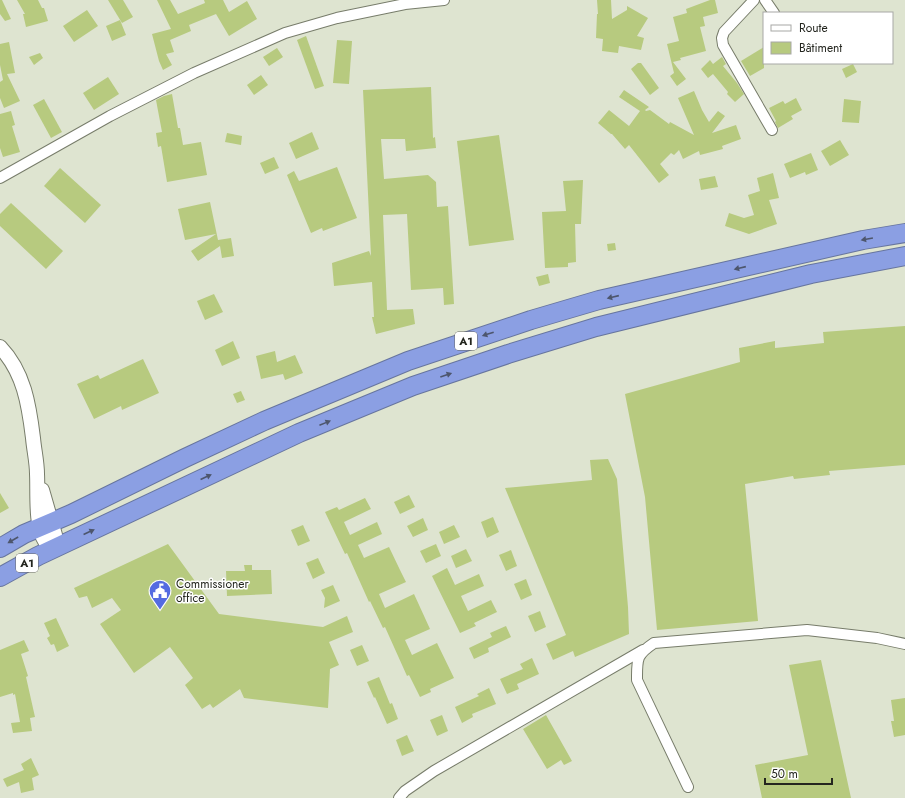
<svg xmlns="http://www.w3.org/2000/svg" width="905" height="798" viewBox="0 0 905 798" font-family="Jost,sans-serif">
<rect width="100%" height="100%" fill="#dee4d0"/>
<g fill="#b7ca7f">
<polygon points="0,0 2,0 11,19 5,21 0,14"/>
<polygon points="17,0 38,0 42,8 44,8 48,21 26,27 23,14 25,14"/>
<polygon points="108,0 123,0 133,17 122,23"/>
<polygon points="157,0 170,0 178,14 205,3 204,0 223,0 229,12 247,1 257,19 229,36 216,14 189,25 191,31 170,40 174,52 166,54 172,65 163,70 159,61 152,34 171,29"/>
<polygon points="597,0 611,0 612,19 627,10 627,6 648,18 637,36 644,38 641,50 619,46 618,53 602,51 603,39 596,38 597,14 598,14"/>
<polygon points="710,0 715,0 718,13 703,17 705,26 700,27 706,51 680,58 681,60 673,62 686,79 677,86 670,76 674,73 667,44 679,41 673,17 687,13 686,9"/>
<polygon points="87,10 98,26 74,42 63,26"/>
<polygon points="120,20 126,35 112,41 106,26"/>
<polygon points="306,36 324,86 315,89 297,40"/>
<polygon points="337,40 352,41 349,84 333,83"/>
<polygon points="9,42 15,73 7,74 20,101 4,108 0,98 0,82 3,80 0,65 0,44"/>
<polygon points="764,47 764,68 750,76 741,61"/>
<polygon points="277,48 283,57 269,66 263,57"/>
<polygon points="40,53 43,58 34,65 29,57"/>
<polygon points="722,57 726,64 723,66 737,83 744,94 735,102 727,94 728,92 713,74 708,78 701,69 710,60 713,64"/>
<polygon points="638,63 641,63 659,88 650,95 631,69"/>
<polygon points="853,64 857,72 846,78 842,69"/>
<polygon points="261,75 268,85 254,95 247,85"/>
<polygon points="108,77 119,94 94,110 83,93"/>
<polygon points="431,87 433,138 435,137 436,148 406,151 405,139 381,139 384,179 428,175 436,182 437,207 448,206 454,304 444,305 443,288 411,290 407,214 383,215 387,310 413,309 415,324 376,334 372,317 374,317 372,282 334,286 332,263 369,251 371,256 363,90"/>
<polygon points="624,90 649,107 645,110 646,111 650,110 669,124 670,122 694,135 678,98 694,91 702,110 709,122 718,111 725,116 712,133 736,125 741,139 722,146 723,149 700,155 699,151 683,159 679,150 674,155 671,153 660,164 669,175 659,183 629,145 625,149 612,134 611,134 598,123 609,110 629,126 640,111 619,97"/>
<polygon points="172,94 178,128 180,128 183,145 201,142 207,175 167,182 161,146 158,147 156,133 162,132 156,100 164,96"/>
<polygon points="796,98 802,110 791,116 793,119 778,128 775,122 776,121 769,108 783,101 785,104"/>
<polygon points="44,99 62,132 51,138 33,105"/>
<polygon points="844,99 861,101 859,123 842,122"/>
<polygon points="11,111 15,125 12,126 20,152 3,157 0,148 0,114"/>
<polygon points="312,132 319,149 296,159 289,143"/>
<polygon points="227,133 242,136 241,145 225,142"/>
<polygon points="499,135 514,240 469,246 457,141"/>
<polygon points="840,140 849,155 830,166 821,151"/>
<polygon points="811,153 818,170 806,175 805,172 790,178 784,164"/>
<polygon points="274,157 279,168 265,174 260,163"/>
<polygon points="337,167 357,218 323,231 322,228 311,233 287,175 294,171 299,181"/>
<polygon points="60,168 101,205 85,223 44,186"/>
<polygon points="773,173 779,198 769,200 777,224 749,234 725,226 729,213 744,218 754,215 748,195 760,191 757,178"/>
<polygon points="715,176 718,187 701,190 699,179"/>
<polygon points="583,180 581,224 575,224 576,262 568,263 568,267 545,268 542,212 566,211 563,181"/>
<polygon points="210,202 218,240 231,238 234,256 222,258 220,246 198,261 191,251 216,234 185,240 178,209"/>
<polygon points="11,203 63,251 46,269 0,226 0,214"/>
<polygon points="615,243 616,250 608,251 607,244"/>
<polygon points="548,274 550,283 539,286 536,277"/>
<polygon points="214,294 223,312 205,320 197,301"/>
<polygon points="905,326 905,465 829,471 830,475 794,479 793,476 745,484 758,621 657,630 645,497 625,394 740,362 739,348 775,341 775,348 824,343 823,332"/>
<polygon points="233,341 240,358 222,366 215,350"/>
<polygon points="275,351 277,362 295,355 303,373 285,380 283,374 261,379 256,356"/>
<polygon points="143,359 159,393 122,410 121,406 94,419 77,384 98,375 100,379"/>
<polygon points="241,391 245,400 237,403 233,394"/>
<polygon points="608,459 617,479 628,607 629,634 575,657 573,651 553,660 546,644 566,635 505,488 592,480 590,460"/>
<polygon points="0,493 9,508 0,513"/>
<polygon points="409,495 415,507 400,514 394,502"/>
<polygon points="365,498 371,509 344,522 350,535 377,522 382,534 358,545 364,558 389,547 400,570 406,582 379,594 385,608 414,594 430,629 405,640 412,655 437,643 454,678 430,689 431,692 420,697 409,675 407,676 385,627 383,628 370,601 369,602 347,553 345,554 325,512 337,507 339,510"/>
<polygon points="493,517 499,532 487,538 481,522"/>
<polygon points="423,518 428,530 413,537 407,526"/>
<polygon points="303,525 310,541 298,546 291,530"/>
<polygon points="454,525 460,537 444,544 439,532"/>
<polygon points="168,544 219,614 323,627 347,616 353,632 329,642 339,665 330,669 328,708 244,698 240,689 213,708 210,704 202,709 185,685 193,678 170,647 134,673 100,624 121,610 112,598 92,608 87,596 79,598 74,588"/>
<polygon points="436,544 441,556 426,563 420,551"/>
<polygon points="466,549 472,561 456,568 451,556"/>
<polygon points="511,550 517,566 506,571 499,555"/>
<polygon points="318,558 325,573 313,579 306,563"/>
<polygon points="244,565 252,565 252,570 271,570 272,594 227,596 226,571 245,571"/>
<polygon points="447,568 455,585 479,574 484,586 461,596 468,611 491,600 497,612 474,623 476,626 460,633 432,576"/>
<polygon points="526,579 532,595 521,600 514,584"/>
<polygon points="333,585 340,601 324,608 325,598 321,590"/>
<polygon points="540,611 546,627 535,632 528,616"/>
<polygon points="56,618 69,646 57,652 54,644 51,645 47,638 50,636 44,623"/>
<polygon points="506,626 511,637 488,648 489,652 474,659 469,648 492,637 490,633"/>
<polygon points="24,640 29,651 21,654 28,676 26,677 35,717 30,718 32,731 13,733 11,723 20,722 15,694 13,695 13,693 0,697 0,650"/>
<polygon points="362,645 369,661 357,666 350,650"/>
<polygon points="532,658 539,674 517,684 519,689 507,694 500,679 523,669 520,664"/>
<polygon points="821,660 851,798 762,798 755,765 808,755 789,665"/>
<polygon points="379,677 390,704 392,703 398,719 387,724 375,697 374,698 367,682"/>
<polygon points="489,688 496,704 472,714 473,717 462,723 455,707 479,696 477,694"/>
<polygon points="905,698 905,735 894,737 891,721 894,721 891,700"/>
<polygon points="442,715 448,731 437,736 430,720"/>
<polygon points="546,715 572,761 564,765 561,760 547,769 523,729"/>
<polygon points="407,735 414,751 402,756 396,740"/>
<polygon points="31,758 39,775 32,778 34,790 21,793 19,782 7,787 3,779 24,770 21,764"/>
</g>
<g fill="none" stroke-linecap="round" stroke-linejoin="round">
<g stroke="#777c6a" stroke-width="12">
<g id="street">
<polyline points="754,0 724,32 722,38 723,45 772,130"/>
<polyline points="765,0 774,13"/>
<polyline points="0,178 110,116 194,73 285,33 337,18 405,4 444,0"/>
<path d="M688,787L637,680C637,659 636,655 654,643L807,630L877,638L905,644"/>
<polyline points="399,798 405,791 434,771 643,650"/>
</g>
</g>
<g stroke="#777c6a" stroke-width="16">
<g id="secondary">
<path d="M0,347C24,372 29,405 33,438C34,450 37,462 37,474C38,492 35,526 45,541C47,544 51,547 54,549"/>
<polyline points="42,490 55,535 54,549"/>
</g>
</g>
<g stroke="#67759e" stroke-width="20">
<g id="highway">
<polyline points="0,548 24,534 71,514 185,458 264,421 408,361 531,320 599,300 863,240 905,233"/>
<polyline points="0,577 38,556 299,433 413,386 508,354 596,327 811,274 905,256"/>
</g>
</g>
<use href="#street" stroke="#fff" stroke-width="10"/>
<use href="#secondary" stroke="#fff" stroke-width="14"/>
<use href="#highway" stroke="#8b9fe3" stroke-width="18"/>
</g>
<defs><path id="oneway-solid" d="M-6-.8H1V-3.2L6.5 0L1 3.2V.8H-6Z"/></defs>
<g fill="#4d566d">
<use href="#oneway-solid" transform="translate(867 239) rotate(170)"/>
<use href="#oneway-solid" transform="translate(740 268) rotate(167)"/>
<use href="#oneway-solid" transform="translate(613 297) rotate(167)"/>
<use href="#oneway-solid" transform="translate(488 334) rotate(162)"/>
<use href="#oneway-solid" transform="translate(446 375) rotate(-19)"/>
<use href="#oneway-solid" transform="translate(325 423) rotate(-22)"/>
<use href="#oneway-solid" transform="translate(206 477) rotate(-25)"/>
<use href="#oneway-solid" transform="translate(89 532) rotate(-25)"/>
<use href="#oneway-solid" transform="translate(13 540) rotate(150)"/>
</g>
<defs>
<g id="civic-pin" transform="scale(1.15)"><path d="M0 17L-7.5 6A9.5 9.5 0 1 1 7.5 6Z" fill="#546be1" stroke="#fff"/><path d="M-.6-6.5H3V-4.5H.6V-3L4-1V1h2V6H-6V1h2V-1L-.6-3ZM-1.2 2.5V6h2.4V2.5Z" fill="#fff"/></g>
</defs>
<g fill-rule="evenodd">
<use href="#civic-pin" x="160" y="591"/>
</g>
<g text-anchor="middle" stroke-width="3" stroke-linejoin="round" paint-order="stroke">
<g fill="#fff" stroke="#666762" stroke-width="1">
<rect x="455" y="332" width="22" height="18" rx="3"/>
<rect x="16" y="554" width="22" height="18" rx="3"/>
</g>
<g font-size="11" font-weight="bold" fill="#24261f">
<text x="466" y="345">A1</text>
<text x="27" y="567">A1</text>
</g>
<g font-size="12" fill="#24261f" stroke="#fff" text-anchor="start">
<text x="176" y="588">Commissioner<tspan x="176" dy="14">office</tspan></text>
</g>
</g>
<rect x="763" y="12" width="130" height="52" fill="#ffffff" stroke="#a7a8a5"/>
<rect x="771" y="25" width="20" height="6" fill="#ffffff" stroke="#a7a8a5"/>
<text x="799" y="32" font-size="12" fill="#24261f">Route</text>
<rect x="771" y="42" width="20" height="12" fill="#b7ca7f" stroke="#a7a8a5"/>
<text x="799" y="52" font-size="12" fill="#24261f">Bâtiment</text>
<path d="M765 778v6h67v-6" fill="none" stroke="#24261f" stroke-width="2"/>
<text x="771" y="778" font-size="12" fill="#24261f" stroke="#ffffff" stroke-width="3" paint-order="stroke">50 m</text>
</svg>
